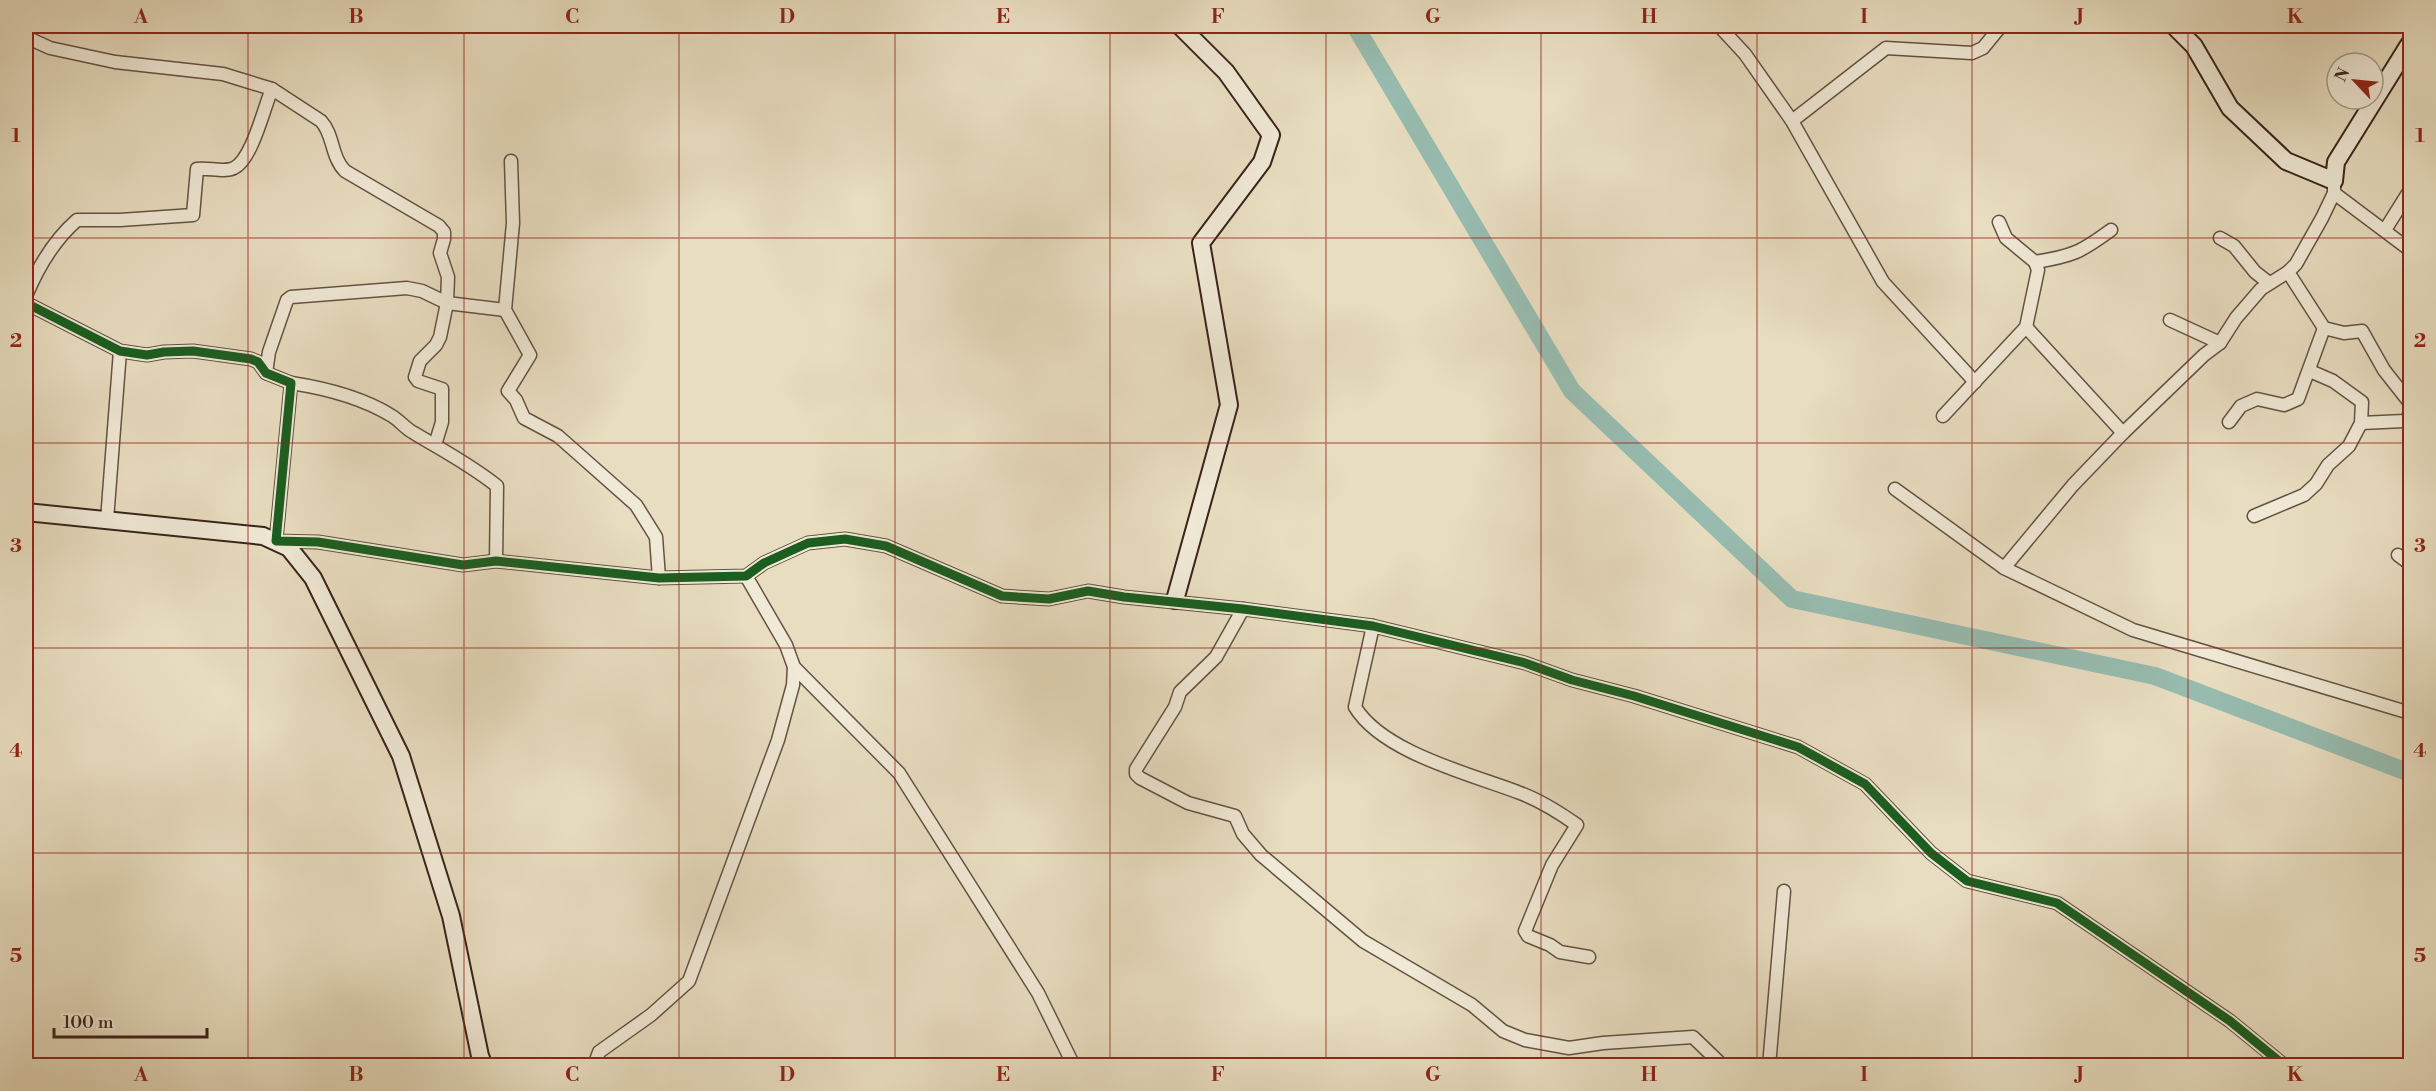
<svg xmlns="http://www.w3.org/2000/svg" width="2436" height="1091" viewBox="0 0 2436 1091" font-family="'Libre Bodoni',serif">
<rect width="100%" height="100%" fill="#e8ddc0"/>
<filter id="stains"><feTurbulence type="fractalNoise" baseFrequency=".00333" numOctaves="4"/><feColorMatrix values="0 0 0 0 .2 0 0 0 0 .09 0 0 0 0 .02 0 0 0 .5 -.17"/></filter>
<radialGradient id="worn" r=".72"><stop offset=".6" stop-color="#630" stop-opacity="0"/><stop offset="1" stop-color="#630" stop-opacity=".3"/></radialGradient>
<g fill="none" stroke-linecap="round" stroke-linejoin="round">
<polyline stroke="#97bcb0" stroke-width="18" points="1355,26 1572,391 1792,599 2155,676 2410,773"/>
<g stroke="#645244" stroke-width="15">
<g id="street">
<polyline points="1719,26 1745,54 1792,121 1883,282 1975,382"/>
<path d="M26,37L50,48L115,62L223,74L272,89L321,121C334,135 331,157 345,171L439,226L444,232V239L440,253L448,277L447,303L440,337L436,345L420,361L415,377L418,381L442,389V422L435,445"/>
<polyline points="1792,121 1886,48 1972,53 1983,48 2001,26"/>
<polyline points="511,161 513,223 505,310 530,355 508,391 516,400 524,418 558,436 636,505 656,537 659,578"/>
<polyline points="2334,193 2410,250"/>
<polyline points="2385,230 2410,190"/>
<polyline points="2220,238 2234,246 2255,272 2269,283"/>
<path d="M2035,262C2073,256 2081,252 2111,230"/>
<polyline points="2288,272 2324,328 2344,333 2362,331 2384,370 2410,403"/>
<path d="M26,296C38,267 53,241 77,220H120L193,215L197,169C208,167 224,173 234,168C252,160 264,107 272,89"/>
<polyline points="26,303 120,351 147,355 164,352 193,351 251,359 258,362 266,373 291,383 276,541 318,542 463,565 496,561 659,578 746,576 764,563 808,543 845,539 886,546 1002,596 1049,599 1088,591 1124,597 1243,609 1373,626 1525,663 1572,680 1634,696 1798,747 1865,784 1931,853 1967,881 2057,903 2230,1021 2285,1066"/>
<polyline points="2170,320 2220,343"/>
<polyline points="2026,327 2123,433"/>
<polyline points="266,373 269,352 287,300 291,297 407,288 422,291 447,303 505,310"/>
<path d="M291,383C324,388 363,398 392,416C400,421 406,429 414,433C442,450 471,465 497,486L496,561"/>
<polyline points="1943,416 2026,327 2038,270 2035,262 2006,238 1999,222"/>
<polyline points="2229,422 2241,406 2257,399 2284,405 2298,399 2324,328"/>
<polyline points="2361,423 2404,421 2410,416"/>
<polyline points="1895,489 2004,568 2133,630 2410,713"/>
<polyline points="2254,516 2304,495 2316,484 2328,465 2349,446 2361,423 2362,402 2333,381 2310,371"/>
<polyline points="107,520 120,351"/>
<polyline points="2398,555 2410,564"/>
<polyline points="2004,568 2073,485 2123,433 2204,355 2220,343 2236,318 2261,289 2288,272 2296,264 2322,218 2334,193 2334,181"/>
<polyline points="1243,609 1216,657 1180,692 1175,707 1136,769 1136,774 1140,778 1188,803 1235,816 1243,834 1261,855 1363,941 1472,1005 1503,1031 1525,1040 1569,1048 1603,1043 1693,1037 1723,1066"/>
<path d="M1373,626L1355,707C1383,753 1471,774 1520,793C1539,800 1560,813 1577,825L1552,865L1525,931L1528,936L1550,945L1560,952L1589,957"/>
<polyline points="794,667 899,773 1038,993 1074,1066"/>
<polyline points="594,1066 599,1052 651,1015 689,981 778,740 793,685 794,667 786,645 746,576"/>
<polyline points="1769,1066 1784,891"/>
</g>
</g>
<g stroke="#38231a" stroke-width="20">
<g id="secondary">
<polyline points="2174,26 2194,46 2230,108 2286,161 2334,181 2336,162 2410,43"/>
<polyline points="26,512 263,536 289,548 313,578 401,756 451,916 480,1056 484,1066"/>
<polyline points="1175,600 1229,405 1201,243 1262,162 1271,135 1226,72 1180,26"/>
</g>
</g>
<use href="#street" stroke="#f0e9d6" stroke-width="12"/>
<use href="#secondary" stroke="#f0e9d6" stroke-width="16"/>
<g stroke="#f0e9d6" stroke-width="13">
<polyline id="cycleway" points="26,303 120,351 147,355 164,352 193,351 251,359 258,362 266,373 291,383 276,541 318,542 463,565 496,561 659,578 746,576 764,563 808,543 845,539 886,546 1002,596 1049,599 1088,591 1124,597 1243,609 1373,626 1525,663 1572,680 1634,696 1798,747 1865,784 1931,853 1967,881 2057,903 2230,1021 2285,1066"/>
</g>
<use href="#cycleway" stroke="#1b5e20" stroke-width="9"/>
</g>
<path fill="none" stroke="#8f2418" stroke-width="1.5" stroke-opacity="0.55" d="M248,26V1066M464,26V1066M679,26V1066M895,26V1066M1110,26V1066M1326,26V1066M1541,26V1066M1757,26V1066M1972,26V1066M2188,26V1066M26,238H2410M26,443H2410M26,648H2410M26,853H2410"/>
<rect width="2436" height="1091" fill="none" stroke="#e8ddc0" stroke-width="66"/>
<g transform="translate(2355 81) rotate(296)"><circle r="28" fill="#f0e9d6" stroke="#a69a8b" stroke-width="1.5"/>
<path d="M0-4.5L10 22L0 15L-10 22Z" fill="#8f2418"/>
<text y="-9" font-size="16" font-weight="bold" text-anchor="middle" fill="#38231a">N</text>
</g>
<path d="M54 1028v9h153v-9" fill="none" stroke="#38231a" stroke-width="3"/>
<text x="63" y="1028" font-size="18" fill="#38231a" stroke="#f0e9d6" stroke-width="4.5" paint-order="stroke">100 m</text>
<rect x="33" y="33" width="2370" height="1025" fill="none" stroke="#8f2418" stroke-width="2"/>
<g font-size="20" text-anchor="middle" font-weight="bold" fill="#8f2418">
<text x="141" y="23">A</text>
<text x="356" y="23">B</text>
<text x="572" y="23">C</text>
<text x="787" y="23">D</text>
<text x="1003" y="23">E</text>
<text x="1218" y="23">F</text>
<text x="1433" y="23">G</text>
<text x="1649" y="23">H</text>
<text x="1864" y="23">I</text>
<text x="2080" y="23">J</text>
<text x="2295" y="23">K</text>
<text x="16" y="142">1</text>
<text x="2420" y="142">1</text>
<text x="16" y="347">2</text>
<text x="2420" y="347">2</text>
<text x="16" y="552">3</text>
<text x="2420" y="552">3</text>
<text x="16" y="757">4</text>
<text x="2420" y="757">4</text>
<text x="16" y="962">5</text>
<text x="2420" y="962">5</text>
<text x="141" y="1081">A</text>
<text x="356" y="1081">B</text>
<text x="572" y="1081">C</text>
<text x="787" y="1081">D</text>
<text x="1003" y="1081">E</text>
<text x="1218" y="1081">F</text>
<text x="1433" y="1081">G</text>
<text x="1649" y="1081">H</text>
<text x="1864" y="1081">I</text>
<text x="2080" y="1081">J</text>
<text x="2295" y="1081">K</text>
</g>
<rect width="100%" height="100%" filter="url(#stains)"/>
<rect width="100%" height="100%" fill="url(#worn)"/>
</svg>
